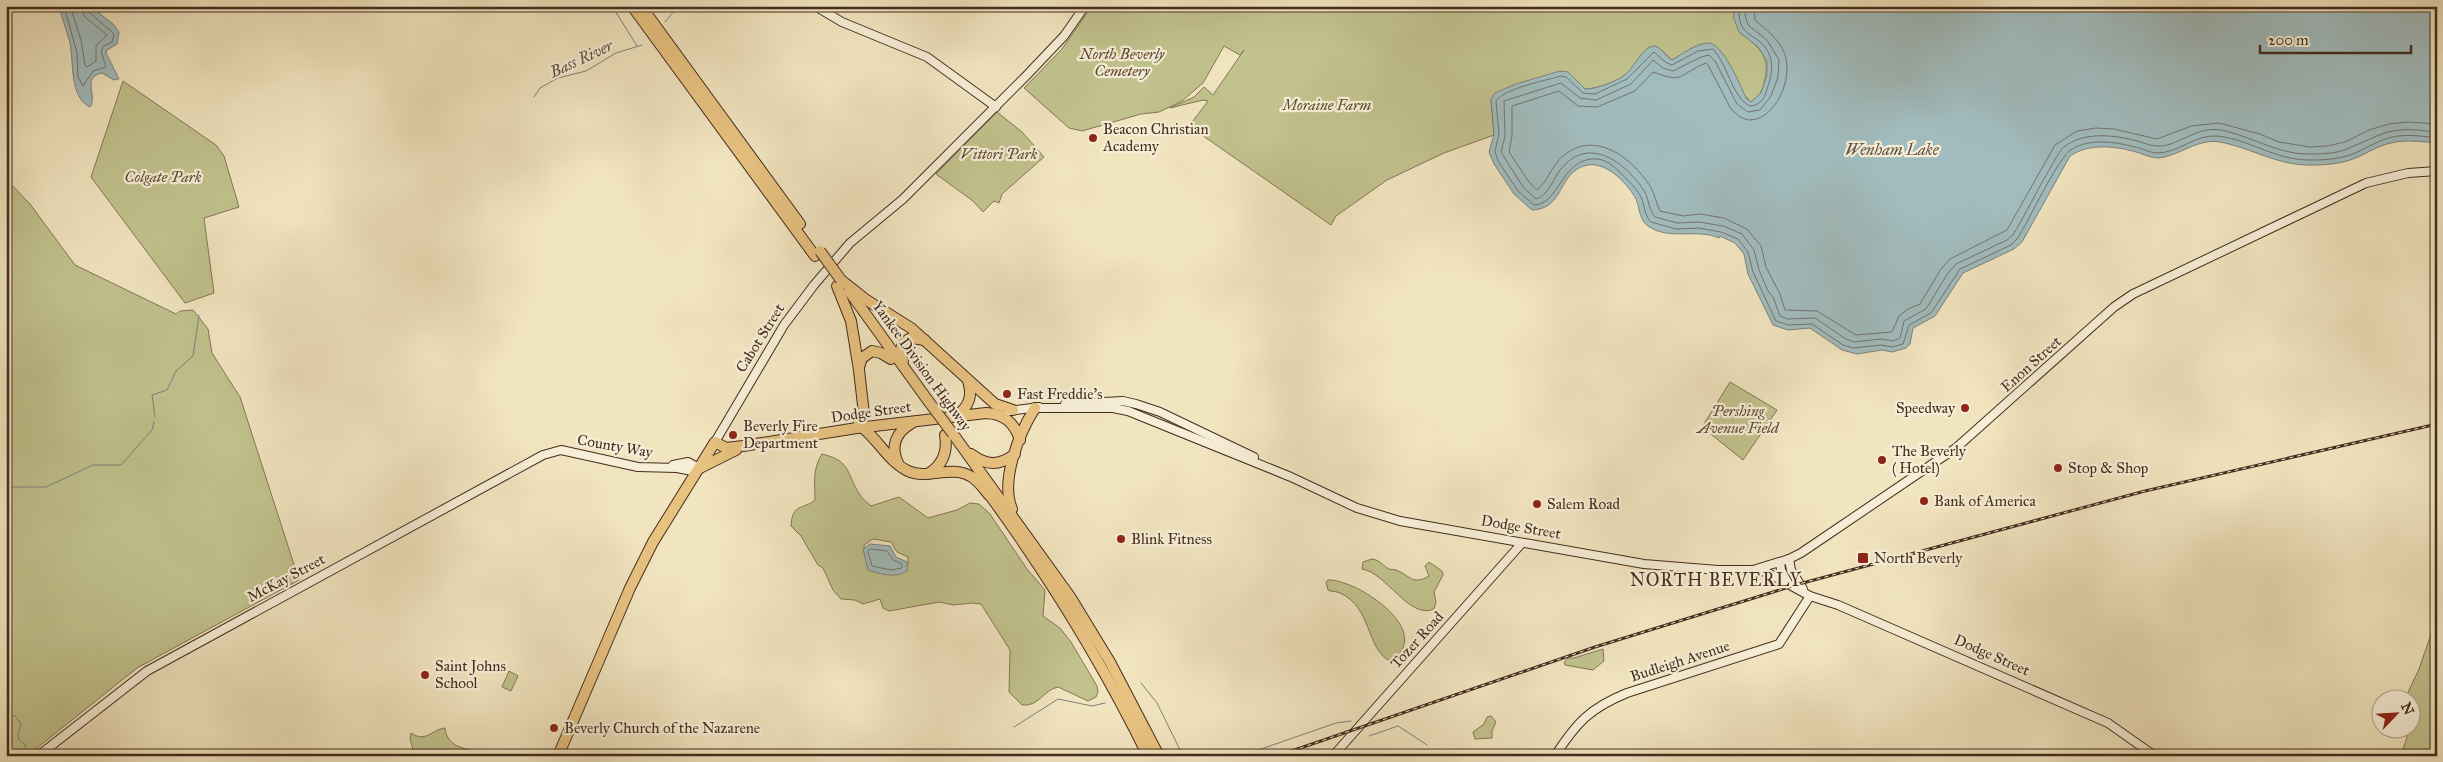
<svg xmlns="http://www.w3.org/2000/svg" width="2443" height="762" viewBox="0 0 2443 762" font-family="'IM FELL Great Primer',serif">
<rect width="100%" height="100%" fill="#f1e5c0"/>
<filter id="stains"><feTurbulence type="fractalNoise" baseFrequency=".004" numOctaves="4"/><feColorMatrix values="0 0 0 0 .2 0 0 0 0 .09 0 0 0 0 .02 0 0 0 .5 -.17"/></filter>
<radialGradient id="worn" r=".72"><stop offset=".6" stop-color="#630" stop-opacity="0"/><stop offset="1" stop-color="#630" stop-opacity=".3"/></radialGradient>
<g fill="#c1c28d" stroke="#837756" fill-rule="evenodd">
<path d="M1092,6H1225L1223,8L1235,9L1247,6H1737L1735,8L1739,32C1762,50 1772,56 1763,87C1761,93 1757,99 1751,102L1696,46L1672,60L1658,47C1640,51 1639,63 1626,74C1617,82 1597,89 1585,89L1568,72L1491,99L1494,135L1444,153L1387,180L1336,216L1331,225L1189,126L1208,101L1203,100L1170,108L1194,97L1204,87L1213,95L1244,50L1240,55L1224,46L1203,83L1182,101L1159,112L1141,114L1082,131L1069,128L1024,88L1062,49Z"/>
<polygon points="123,81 216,145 224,156 239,207 204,218 214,293 185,303 91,177"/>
<polygon points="997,112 1022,132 1044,157 1002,194 999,203 994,201 983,212 973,201 936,174"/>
<polygon points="6,179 30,204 75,265 176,314 180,311 193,310 208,329 212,353 240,397 299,580 137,668 27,756 6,756"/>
<polygon points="1730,382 1777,410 1743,460 1702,427"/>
<path d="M822,454C852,461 846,474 860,495C862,499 868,503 871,506L899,497L928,518L957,510L970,503L979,504L990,514L1027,569L1045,590L1043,616L1060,628L1071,642L1097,686L1098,692L1096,697L1088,701L1058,687C1043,690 1039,707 1022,705L1009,692L1010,650L981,604L972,603L954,605L939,602L889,611L883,608L880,599L863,604L855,600L841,599L833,590L823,568L818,565L801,536L791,526C792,503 803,510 815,500C815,483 812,470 822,454ZM873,539L891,542L897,552L908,557V565L904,569L867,562L864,545Z"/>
<path d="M1372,559C1380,560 1382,565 1389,569C1391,570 1394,569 1396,570C1410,575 1412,586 1429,576L1425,566L1429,562L1442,571L1443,575L1434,592L1436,602L1434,609C1409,620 1387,573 1362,569L1363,562Z"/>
<path d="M1328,580C1354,579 1421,622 1401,651C1398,655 1396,660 1390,661C1366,649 1372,607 1340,593C1336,591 1332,592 1328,590L1326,582Z"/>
<path d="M2437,617V756H2402C2402,747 2409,738 2407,730H2410V700L2405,699L2419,669Z"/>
<polygon points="1603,649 1604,661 1593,670 1565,665 1564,662 1568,658 1574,658"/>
<polygon points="509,671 518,676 511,691 502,687"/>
<polygon points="1491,716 1496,722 1492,731 1492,738 1475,739 1473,732 1484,724 1487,717"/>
<path d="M445,728C447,747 463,748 479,752L483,756H415L410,739L411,733C426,743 431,730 445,728Z"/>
</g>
<g fill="#a1bcbe" stroke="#7c827e">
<path d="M59,6H90L113,24L119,32L117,44L107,50L106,53L119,79L114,80L102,73C81,77 98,96 90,107C69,97 74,62 70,43C67,31 62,19 59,6Z"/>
<path d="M1737,6H2437V143C2422,142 2406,139 2391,143C2377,146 2366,154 2353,159C2340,164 2325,165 2312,165C2278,166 2252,148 2220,142C2197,138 2180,156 2158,158C2151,158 2143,154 2136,152C2115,146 2089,143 2070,156L2022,242L2014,249L1963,273L1935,316L1913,328L1910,344L1906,348L1892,352L1882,350L1857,354L1842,350L1810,328L1788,330L1773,325L1748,274L1744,254L1735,243L1720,236L1719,238C1697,228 1669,241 1648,226C1639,220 1640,208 1636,199C1626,181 1602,157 1581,167C1558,177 1563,209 1532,210L1514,194L1494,164L1489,152L1494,134L1491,99L1495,93L1516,84L1560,71L1568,72L1585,89C1597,89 1616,82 1626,74C1634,67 1642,48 1653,46C1660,45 1666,57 1672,60C1683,54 1695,44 1707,43C1723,42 1740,85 1746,98L1751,102L1761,93L1767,75V61L1758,47L1739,32L1733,16Z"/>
<path d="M870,544L890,546L896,557L907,562L908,570C897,579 880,574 868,570L863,549Z"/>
</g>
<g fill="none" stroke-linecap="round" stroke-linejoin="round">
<g stroke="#73746e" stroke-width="1">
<polyline points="64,6 77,53 78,77 83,86 93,71 106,67 101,51 104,46 112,42 114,34 89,12 87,6"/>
<polyline points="70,6 81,40 85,65 87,67 96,61 96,46 107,35 84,16 81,6"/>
<path d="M1740,6C1739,14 1738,22 1744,29C1747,34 1754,37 1759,41C1776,55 1773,73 1766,92C1764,100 1758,106 1749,106C1731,95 1728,65 1713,49L1698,51L1672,65L1665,62L1654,52L1627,79L1595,94L1583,93L1566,77L1561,76C1547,80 1503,89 1496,101L1499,134L1495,151L1498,161L1518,191L1534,205C1559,204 1560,163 1591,159C1599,158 1607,161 1613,166C1622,174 1635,186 1641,197C1645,206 1644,215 1651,222L1676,229L1699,228L1721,232L1738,239L1748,252L1753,272L1776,321L1788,325L1812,324L1843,345L1853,348L1881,345L1892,347L1903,344L1909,325L1931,313L1960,269L2011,245L2017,239C2029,221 2058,157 2072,149C2090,138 2116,142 2135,147C2142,148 2150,153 2157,153C2179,153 2195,134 2218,136C2252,140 2275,161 2313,160C2325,160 2338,159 2350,155C2364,150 2376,141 2392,137C2407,134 2422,136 2437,138"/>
<path d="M1746,6L1745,15L1748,25L1767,40L1779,60L1778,77L1771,96L1760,110L1748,112L1737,104L1715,61L1709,55L1701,57L1673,71L1663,68L1653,60L1631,84L1596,100L1580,98L1561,83L1504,101L1505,136L1501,152L1523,187L1536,199C1547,196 1552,182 1558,173C1585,134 1622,159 1643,189C1649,197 1648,209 1655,217L1677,223L1699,222L1723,226L1742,234L1754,250L1759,270L1768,291L1773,297L1780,316L1788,319L1815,318L1846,339L1854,342L1881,339L1893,341L1900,338L1904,321L1926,309L1948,273L1956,264L2007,240L2013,235C2027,212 2038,188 2052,165C2056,159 2059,151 2064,147C2084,131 2115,135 2137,141C2143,142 2150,146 2156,146C2177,148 2194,126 2221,130C2251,136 2277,154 2308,154C2322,154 2337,154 2349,148C2362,143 2374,136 2388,132C2404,128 2420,130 2437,132"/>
<path d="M1754,6L1755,20C1766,30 1780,39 1785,55C1793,78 1776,121 1748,120L1740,117L1731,109L1708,65L1706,63C1677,75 1685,84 1653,72L1635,91L1597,107L1578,106L1559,91L1512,106V136L1509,152L1529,182L1537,190C1548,181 1552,165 1563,156C1595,129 1632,158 1650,186C1655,194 1656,203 1660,211L1683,216L1700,214L1724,218L1747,229L1761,246L1766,267L1780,294L1785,310L1817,311L1856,335L1892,332L1899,316L1908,309L1920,304L1941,269L1950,259L2007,230L2055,145L2077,131L2096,128L2114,129L2157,139L2191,126L2219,123L2260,134L2279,142L2310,147L2327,146L2345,142L2369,130L2389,124L2408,122L2437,124"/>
<polygon points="870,549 887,551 893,560 902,564 902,568 891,570 872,566 868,552"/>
</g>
<g stroke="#7c827e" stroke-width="1">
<polyline points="612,6 637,46"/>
<polyline points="665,22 675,10"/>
<polyline points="534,97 540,88 558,78 586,71 616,53 642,45"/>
<polyline points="155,417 152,395 167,390 176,371 193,356 199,315"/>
<polyline points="6,489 10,487 46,487 93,465 121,465 152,430 154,422"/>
<polyline points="1141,683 1157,703 1183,756"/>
<polyline points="6,686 9,692 6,705"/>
<polyline points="6,711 16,717 21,724 18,735 19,740 26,745 22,756"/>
<polyline points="1014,727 1058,699 1092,706 1105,703"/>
<polyline points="1369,736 1398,726 1427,745"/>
<polyline points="1241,756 1336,723 1351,721"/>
</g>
<g stroke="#452c1e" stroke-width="10">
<g id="secondary">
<polyline points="815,6 842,22 927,57 996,107"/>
<polyline points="1065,404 1123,401 1136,404 1160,412 1254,457"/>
<polyline points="1035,408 1113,408 1128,411 1291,477 1357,508 1400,521 1644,564 1718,570 1753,570 1789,559 1801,553 1956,448 2114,307 2133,294 2366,183 2408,173 2437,171"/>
<polyline points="1008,411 1039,407"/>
<polyline points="715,442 784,325 814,285 850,243 903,199 1026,76 1064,36 1085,6"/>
<polyline points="673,465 688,462 699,468"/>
<polyline points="1789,559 1791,570 1803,589"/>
<polyline points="1780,562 1781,570 1788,583"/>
<polyline points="1755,570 1766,572 1810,596 1838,605 2108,723 2155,756"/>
<polyline points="38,756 147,671 543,455 561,450 638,467 677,468 692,471 699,468"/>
<polyline points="1333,756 1522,543"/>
<path d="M1555,756C1576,723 1590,708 1627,693L1779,644L1810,596"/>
</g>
</g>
<g stroke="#452c1e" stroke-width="12">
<g id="highway">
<polyline points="632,6 815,256"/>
<polyline points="641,6 800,224"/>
<polyline points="841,280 865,299 911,328 995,404 1013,410"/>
<polyline points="837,286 851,321 859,370 864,414 857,428"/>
<polyline points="849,291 929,402"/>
<path d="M903,361C899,350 900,343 911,338L925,340"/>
<polyline points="859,367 862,358 872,351 881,353 891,359"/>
<path d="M956,416C969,407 973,396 968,381"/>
<path d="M863,428C879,441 889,462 908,471C927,480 951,465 970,476C978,480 983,488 989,495"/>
<polyline points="953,434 1071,598 1110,662 1159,756"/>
<path d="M971,454C987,466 999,466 1015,454"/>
<path d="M898,463C890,446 896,432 912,423"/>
<polyline points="700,468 736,450"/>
<path d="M928,474C943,465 948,452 945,435"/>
<path d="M986,490C1049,576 1101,660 1148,756"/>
<path d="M1012,509C1000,481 1019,433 1035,408"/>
<path d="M558,756L630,588L653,542L715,442L726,448L743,446L857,428L986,413C1004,414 1014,422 1020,440"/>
</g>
</g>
<use href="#secondary" stroke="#f6eed6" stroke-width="8"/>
<use href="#highway" stroke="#e8c280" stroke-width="10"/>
<g stroke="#452c1e" stroke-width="3">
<polyline id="rail" points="1277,756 1595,647 1799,584 2145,491 2437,424"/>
</g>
<use href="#rail" stroke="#f6eed6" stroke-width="1" stroke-dasharray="4" stroke-linecap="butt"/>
<g stroke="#452c1e" stroke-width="12" stroke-linecap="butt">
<g id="highway-bridge">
<polyline points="820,251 841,280"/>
<polyline points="929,402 953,434"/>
</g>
</g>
<use href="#highway-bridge" stroke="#e8c280" stroke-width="10"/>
</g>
<g fill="#8f2418" stroke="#f6eed6" stroke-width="2">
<circle cx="1093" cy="138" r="5"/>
<circle cx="1007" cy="394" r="5"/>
<circle cx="1965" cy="408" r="5"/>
<circle cx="733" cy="435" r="5"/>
<circle cx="1882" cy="460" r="5"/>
<circle cx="2058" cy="468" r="5"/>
<circle cx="1924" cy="501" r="5"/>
<circle cx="1537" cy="504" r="5"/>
<circle cx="1121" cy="539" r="5"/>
<rect x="1857" y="552" width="12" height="12" rx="2.5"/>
<circle cx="425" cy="675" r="5"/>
<circle cx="554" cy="728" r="5"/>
</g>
<g text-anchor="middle" stroke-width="4.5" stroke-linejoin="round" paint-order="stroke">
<g font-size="15" font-style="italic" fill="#5e4a34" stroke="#f6eed6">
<text x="1122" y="59">North Beverly<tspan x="1122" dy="17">Cemetery</tspan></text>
<text x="1327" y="110">Moraine Farm</text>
<text x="999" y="159">Vittori Park</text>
<text x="163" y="182">Colgate Park</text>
<text x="1738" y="416">Pershing<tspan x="1738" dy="17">Avenue Field</tspan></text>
</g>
<g font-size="15" fill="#452c1e" stroke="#f6eed6" text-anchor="start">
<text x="1103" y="134">Beacon Christian<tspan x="1103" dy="17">Academy</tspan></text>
<text x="1017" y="399">Fast Freddie's</text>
<text x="1955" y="413" text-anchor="end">Speedway</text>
<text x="743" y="431">Beverly Fire<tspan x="743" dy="17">Department</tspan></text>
<text x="1892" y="456">The Beverly<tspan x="1892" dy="17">( Hotel)</tspan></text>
<text x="2068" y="473">Stop &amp; Shop</text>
<text x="1934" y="506">Bank of America</text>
<text x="1547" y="509">Salem Road</text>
<text x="1131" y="544">Blink Fitness</text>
<text x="1874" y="563">North Beverly</text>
<text x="435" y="671">Saint Johns<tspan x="435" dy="17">School</tspan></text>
<text x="564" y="733">Beverly Church of the Nazarene</text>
</g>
<g font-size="15" fill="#452c1e" stroke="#f6eed6">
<text transform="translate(760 338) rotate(-58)" y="5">Cabot Street</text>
<text transform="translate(2031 364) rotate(-42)" y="5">Enon Street</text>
<text transform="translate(922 366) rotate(54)" y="5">Yankee Division Highway</text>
<text transform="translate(871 412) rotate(-8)" y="5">Dodge Street</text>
<text transform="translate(615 446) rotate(10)" y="5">County Way</text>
<text transform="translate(1521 527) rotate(10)" y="5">Dodge Street</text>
<text transform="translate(286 578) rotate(-28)" y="5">McKay Street</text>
<text transform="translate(1417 640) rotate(-48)" y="5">Tozer Road</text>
<text transform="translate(1992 655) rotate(24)" y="5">Dodge Street</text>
<text transform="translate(1680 661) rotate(-18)" y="5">Budleigh Avenue</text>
</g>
<g font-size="16" font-style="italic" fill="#5c5046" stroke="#f6eed6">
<text transform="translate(581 58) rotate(-25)" y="6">Bass River</text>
<text x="1892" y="155">Wenham Lake</text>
</g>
<g font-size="18" letter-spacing="1" fill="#452c1e" stroke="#f6eed6">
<text x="1716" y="586">NORTH BEVERLY</text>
</g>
</g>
<rect width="2443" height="762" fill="none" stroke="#f1e5c0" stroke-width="25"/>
<rect x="8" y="8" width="2428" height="747" fill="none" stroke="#452c1e" stroke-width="2.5"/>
<rect x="12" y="12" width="2418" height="737" fill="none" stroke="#452c1e"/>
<g transform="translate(2396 714) rotate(65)"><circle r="24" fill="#f6eed6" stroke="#afa08c"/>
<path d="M0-4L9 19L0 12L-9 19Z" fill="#8f2418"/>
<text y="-8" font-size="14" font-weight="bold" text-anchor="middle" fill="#452c1e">N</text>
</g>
<path d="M2260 45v8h151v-8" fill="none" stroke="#452c1e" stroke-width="2.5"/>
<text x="2268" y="45" font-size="15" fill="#452c1e" stroke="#f6eed6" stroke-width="4" paint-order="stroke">200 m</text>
<rect width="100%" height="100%" filter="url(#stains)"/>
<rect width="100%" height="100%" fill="url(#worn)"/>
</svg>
